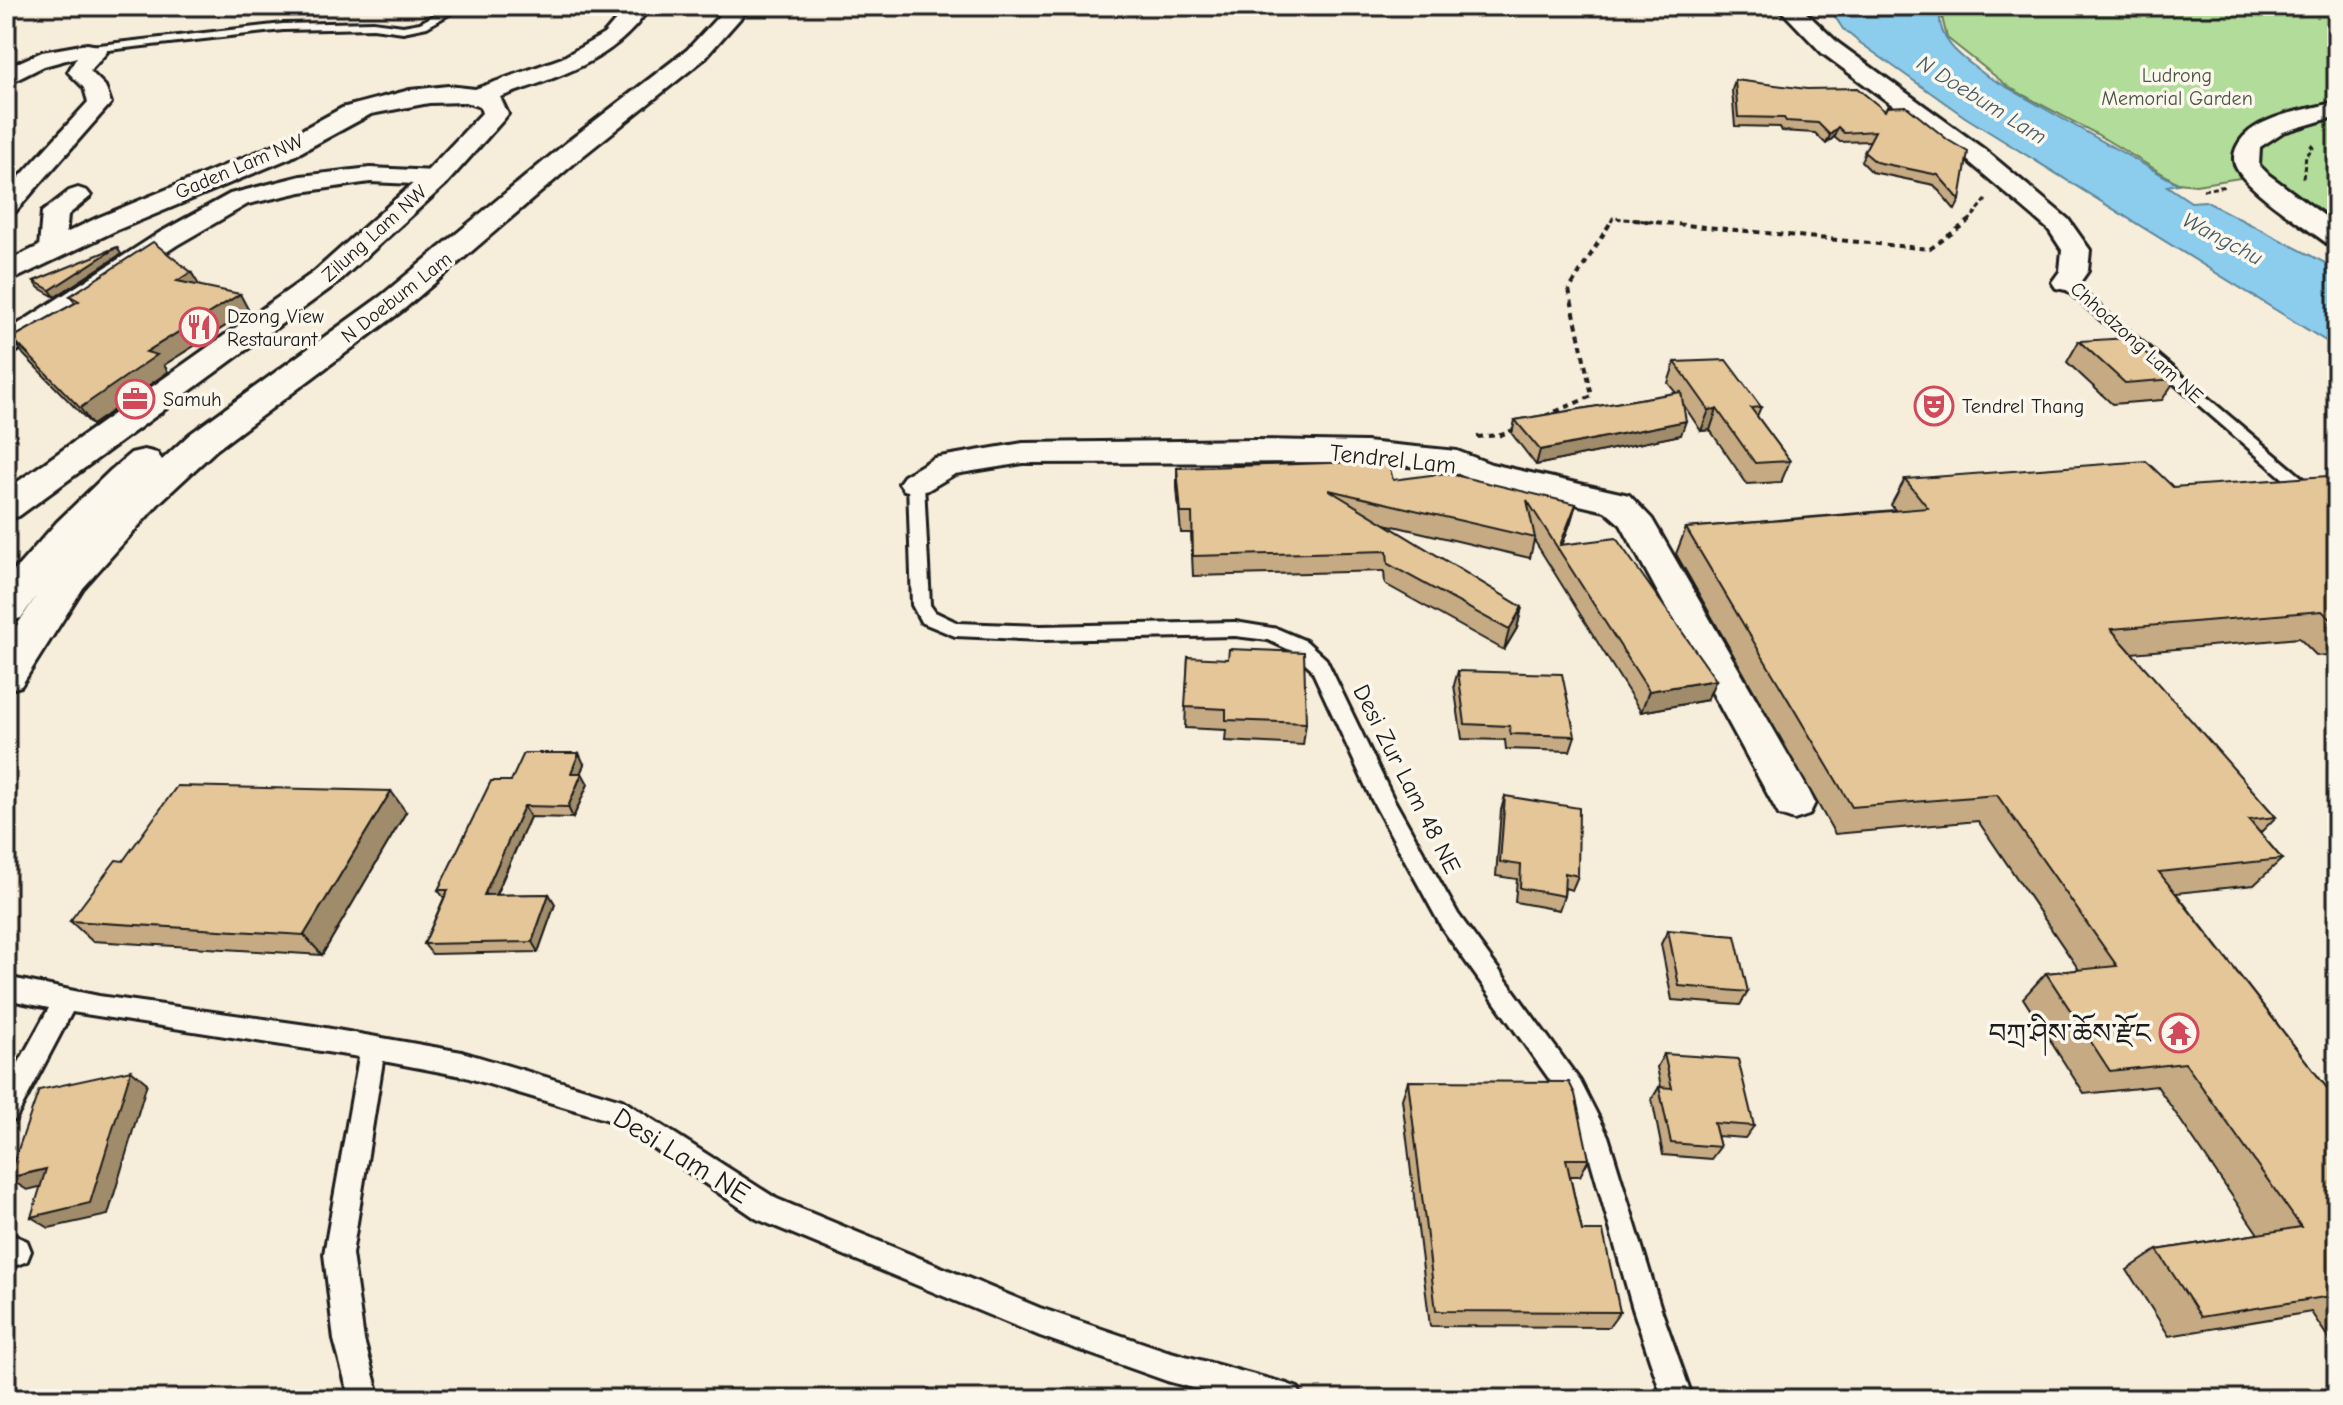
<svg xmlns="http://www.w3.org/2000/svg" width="2343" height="1405" viewBox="0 0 2343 1405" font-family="'Comic Neue','Noto Serif Tibetan',sans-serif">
<rect width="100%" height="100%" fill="#f7eddb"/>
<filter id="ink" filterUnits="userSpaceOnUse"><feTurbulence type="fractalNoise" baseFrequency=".0125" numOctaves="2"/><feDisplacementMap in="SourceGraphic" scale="16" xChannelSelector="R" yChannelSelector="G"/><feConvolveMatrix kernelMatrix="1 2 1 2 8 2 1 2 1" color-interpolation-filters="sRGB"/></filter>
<g filter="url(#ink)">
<g fill="#b2dc99" stroke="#677c5a" stroke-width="2">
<path d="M1946,6H2322L2337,23V104C2299,114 2216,119 2240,178L2196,185L2178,183L2095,133L2010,88L1947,38L1942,17Z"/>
<polygon points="2337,113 2337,231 2271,183 2255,162 2261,143 2277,130"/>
</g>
<path fill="#8ccded" stroke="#5f8699" stroke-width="2" d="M1828,6H1941C1933,39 1963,59 1987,76L2178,184L2167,186L2191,202L2205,201L2337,269V348L1965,117L1859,42L1843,29Z"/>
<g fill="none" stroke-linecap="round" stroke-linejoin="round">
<g stroke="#1c1c1c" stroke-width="6">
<g id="lane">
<polygon points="451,6 463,6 427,27 403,32 373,28 283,30 91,52 86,49 91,46 283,24 373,22 403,26 420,23"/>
<polygon points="2066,278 2337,507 2337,521 2331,520 2061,285 2061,279"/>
<polygon points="916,478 924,483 930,605 935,612 958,623 1041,626 1235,622 1278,629 1306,641 1326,659 1393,798 1458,914 1580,1081 1608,1136 1661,1309 1693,1399 1663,1399 1633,1309 1587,1148 1562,1097 1442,928 1372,800 1311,668 1292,651 1268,640 1235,636 1041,640 955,636 921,622 912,605 908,483"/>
<polygon points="6,977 99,996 314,1026 462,1052 622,1100 777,1199 1040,1308 1167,1351 1287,1384 1298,1388 1302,1399 1233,1399 1167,1381 1040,1336 757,1219 615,1122 462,1076 383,1061 352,1254 364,1340 380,1399 350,1399 334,1340 324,1254 359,1057 72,1012 15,1120 6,1123 6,1086 49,1008 6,999"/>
<polygon points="6,1232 27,1241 31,1251 27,1261 17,1265 6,1260"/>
</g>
</g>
<g stroke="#1c1c1c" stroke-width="6">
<g id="street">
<polygon points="1777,6 1799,6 1838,43 1985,150 2068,219 2090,250 2088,271 2076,288 2066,290 2056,288 2052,282 2060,271 2062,250 2049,230 1967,160 1822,53"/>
<polygon points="2326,6 2337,6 2337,13"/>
<polygon points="87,44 104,47 107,52 90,71 105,86 111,103 15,212 6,215 6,192 88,102 84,88 68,72 77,57 44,66 6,85 6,68 42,52"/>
<path d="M2337,102V116L2283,132L2260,147L2259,165L2269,175L2337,225V246L2328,244C2304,226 2250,192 2237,169C2228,154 2241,136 2254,128C2278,113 2310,109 2337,102Z"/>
<polygon points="370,168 436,171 445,173 448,178 445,183 436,185 370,182 301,192 248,204 177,245 17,351 6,354 6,332 159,233 230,194 301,176"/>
<polygon points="78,188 87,191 91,196 68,215 65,248 62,254 42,254 39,248 42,212 69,191"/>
<polygon points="1256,440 1366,442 1457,451 1491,464 1629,495 1652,519 1809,791 1815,803 1809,815 1794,820 1779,815 1621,525 1605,511 1469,479 1450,470 1366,462 1023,463 955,474 928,490 916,493 904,490 899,483 904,476 934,458 1023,443"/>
</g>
</g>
<g stroke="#1c1c1c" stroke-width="6">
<g id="secondary">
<path d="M628,6H650C617,61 557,77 500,97L508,114L504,119L446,184L336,284L19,516L6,520V490L314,272L426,172L482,113L480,107L465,102L429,103L371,114L290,158L117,230L6,283V262L97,218L272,146L342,108L410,90L448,86L475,89L562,58L604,34Z"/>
<polygon points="728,6 751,6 703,60 584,155 403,310 216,450 160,502 83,588 21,686 6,690 6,642 37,595 21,618 6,622 6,580 57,522 111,470 131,453 144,450 157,453 162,460 190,434 381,296 566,143 687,50"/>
</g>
</g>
<g stroke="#1c1c1c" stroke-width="3" stroke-dasharray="5 3" stroke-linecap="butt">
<polyline points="2303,178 2306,156 2313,148 2310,144"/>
<polyline points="2203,190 2226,186"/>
<polyline points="1611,222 1613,218 1655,222"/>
<polyline points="1968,222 1986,200"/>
</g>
<g stroke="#1c1c1c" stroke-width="4" stroke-dasharray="6 5" stroke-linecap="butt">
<polyline points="1634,220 1930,249 1970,220"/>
<polyline points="1545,416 1592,396 1569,290 1612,220"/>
<polyline points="1477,437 1501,435 1518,428"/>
</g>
<use href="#lane" fill="#fbf7ec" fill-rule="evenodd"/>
<use href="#street" fill="#fbf7ec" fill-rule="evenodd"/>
<use href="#secondary" fill="#fbf7ec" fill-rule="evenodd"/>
</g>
<g fill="#c5aa83" stroke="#1c1c1c" stroke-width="2">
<polygon points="1735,80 1885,111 1960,200 1955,210 1934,185 1872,172 1861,161 1870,141 1840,142 1834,137 1826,144 1815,133 1782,131 1780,127 1735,126 1732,90"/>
<polygon points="121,254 55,297 39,288 34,281"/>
<polygon points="191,272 199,286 249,311 164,365 168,372 92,425 24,355 12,338 75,303 70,296"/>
<polygon points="2079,341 2176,379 2162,400 2112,404 2067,362"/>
<polygon points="1675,362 1761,407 1757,416 1790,461 1781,482 1747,484 1710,430 1701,431 1683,404 1681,435 1536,465 1512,434 1515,420 1676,393 1668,383"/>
<polygon points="1177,468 1393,480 1576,504 1570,524 1562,545 1707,700 1641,712 1534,540 1530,558 1385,524 1522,607 1517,628 1504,650 1385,584 1384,571 1193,576 1191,533 1181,533 1177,488"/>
<polygon points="1905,479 2173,487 2337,484 2337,654 2317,656 2299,638 2131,653 2276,817 2260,833 2282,859 2254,885 2176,893 2337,1101 2337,1351 2311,1312 2169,1336 2127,1270 2157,1250 2258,1234 2157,1086 2084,1094 2023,998 2046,973 2079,970 1978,821 1835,834 1676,554 1686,528 1895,510 1891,505"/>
<polygon points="1188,657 1306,723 1303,745 1225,741 1226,730 1185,728"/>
<polygon points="1458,671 1575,736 1570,751 1506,749 1505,740 1462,739 1454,685"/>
<polygon points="584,764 581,773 588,784 573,818 530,817 496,895 549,894 555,904 538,952 432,954 424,944 444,898 438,890 511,781"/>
<polygon points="1505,796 1578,876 1572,890 1565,888 1564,896 1559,910 1515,902 1517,879 1496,876 1501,810"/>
<polygon points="406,812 322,955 92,941 70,921 123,861"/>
<polygon points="2337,817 2337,842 2325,828"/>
<polygon points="1668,930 1748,992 1740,1005 1672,1000 1661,944"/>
<polygon points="1664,1054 1754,1126 1745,1138 1717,1136 1720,1147 1711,1159 1663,1155 1652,1099 1659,1087 1661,1087 1657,1067"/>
<polygon points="1408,1081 1589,1159 1580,1176 1570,1176 1582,1231 1620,1312 1609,1327 1430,1326 1402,1099"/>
</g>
<g fill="#a08b6a" stroke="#1c1c1c" stroke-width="2">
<polygon points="1838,127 1834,137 1826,144 1830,135"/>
<polygon points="117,247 121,254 55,297 50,290"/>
<polygon points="191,272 201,288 177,281"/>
<polygon points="240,294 249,311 164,365 168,372 92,425 80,408 146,352"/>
<polygon points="1717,409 1710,430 1701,431 1709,410"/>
<polygon points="1686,421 1681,435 1536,465 1540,450"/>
<polygon points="1576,504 1570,524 1560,551 1558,549"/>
<polygon points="1522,607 1517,628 1504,650 1509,630"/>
<polygon points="1716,680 1707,700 1641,712 1649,691"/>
<polygon points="579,753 584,764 576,784 571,773"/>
<polygon points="582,773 588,784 573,818 568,807"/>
<polygon points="391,791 406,812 322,955 304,935"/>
<polygon points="524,806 530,817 491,905 484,895"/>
<polygon points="549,894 555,904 538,952 532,942"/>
<polygon points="131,1070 147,1083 108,1215 49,1228 31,1217"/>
<polygon points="46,1169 64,1181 27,1190 8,1178"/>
</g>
<g fill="#e5c698" stroke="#1c1c1c" stroke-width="2">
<polygon points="1735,80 1807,89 1857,88 1885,111 1887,107 1906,106 1948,140 1968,152 1960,200 1938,175 1876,162 1864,152 1875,131 1844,133 1838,127 1830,135 1818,123 1786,121 1784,118 1738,117"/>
<polygon points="153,242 191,272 177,281 240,294 146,352 157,355 80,408 12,338 79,301 70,296"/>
<polygon points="117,247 50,290 34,281"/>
<polygon points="2128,338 2176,379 2125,383 2079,341"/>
<polygon points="1726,360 1761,407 1751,408 1790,461 1755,463 1717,409 1709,410 1675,362"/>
<polygon points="1681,392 1686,421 1540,450 1515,420"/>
<polygon points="1388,461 1393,480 1446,473 1576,504 1560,545 1616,538 1716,680 1649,691 1527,500 1535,538 1329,490 1522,607 1509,630 1388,564 1387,551 1193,556 1192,513 1181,513 1177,468"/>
<polygon points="2146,461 2173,487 2328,476 2337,484 2337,625 2322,611 2111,629 2276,817 2249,820 2282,859 2159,872 2337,1101 2337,1295 2201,1317 2157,1250 2301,1227 2185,1063 2110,1071 2046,973 2117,966 1997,795 1852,807 1686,528 1928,508 1905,479"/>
<polygon points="1229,649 1304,652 1306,723 1226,720 1226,709 1185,707 1188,657 1228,659"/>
<polygon points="1458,671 1562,674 1575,736 1511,734 1509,726 1465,724"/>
<polygon points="524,753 579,753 571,773 582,773 568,807 524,806 484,895 549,894 532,942 424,944 448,890 438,890 491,781 511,781"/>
<polygon points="177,786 391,791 304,935 70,921 116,860 123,861"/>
<polygon points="1505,796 1579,808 1578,876 1565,873 1564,896 1520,888 1521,865 1500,862"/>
<polygon points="1668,930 1735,936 1748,992 1679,986"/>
<polygon points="1664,1054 1738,1059 1754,1126 1714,1123 1720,1147 1671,1143 1659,1087 1672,1088"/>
<polygon points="131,1070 90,1203 31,1217 46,1169 8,1178 39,1090"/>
<polygon points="1408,1081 1569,1082 1575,1094 1589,1159 1566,1159 1582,1231 1603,1231 1620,1312 1436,1311"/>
</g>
</g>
<defs>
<g id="restaurant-ring" transform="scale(2)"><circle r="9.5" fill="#fbf7ec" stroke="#d1495b" stroke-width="1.5"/><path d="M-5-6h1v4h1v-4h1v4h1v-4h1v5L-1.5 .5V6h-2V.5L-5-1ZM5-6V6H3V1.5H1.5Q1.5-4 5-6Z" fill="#d1495b"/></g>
<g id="office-ring" transform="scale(2)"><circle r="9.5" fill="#fbf7ec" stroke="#d1495b" stroke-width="1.5"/><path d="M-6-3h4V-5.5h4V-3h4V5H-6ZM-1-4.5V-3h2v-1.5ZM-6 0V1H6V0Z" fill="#d1495b"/></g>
<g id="theatre-ring" transform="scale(2)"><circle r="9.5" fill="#fbf7ec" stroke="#d1495b" stroke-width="1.5"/><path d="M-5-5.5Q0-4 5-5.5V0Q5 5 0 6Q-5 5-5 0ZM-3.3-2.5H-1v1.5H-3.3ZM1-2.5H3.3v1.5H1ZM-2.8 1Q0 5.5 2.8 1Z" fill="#d1495b"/></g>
<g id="temple-ring" transform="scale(2)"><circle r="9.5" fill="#fbf7ec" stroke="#d1495b" stroke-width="1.5"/><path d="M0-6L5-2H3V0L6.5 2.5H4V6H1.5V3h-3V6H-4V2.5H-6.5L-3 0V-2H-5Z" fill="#d1495b"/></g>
</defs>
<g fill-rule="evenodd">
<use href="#restaurant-ring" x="199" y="327"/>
<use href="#office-ring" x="135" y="399"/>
<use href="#theatre-ring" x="1934" y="406"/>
<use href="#temple-ring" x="2179" y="1033"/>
</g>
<g text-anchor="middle" stroke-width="7" stroke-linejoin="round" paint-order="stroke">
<g font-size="20" fill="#495642" stroke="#fbf7ec">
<text x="2177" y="82">Ludrong<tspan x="2177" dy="23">Memorial Garden</tspan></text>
</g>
<g font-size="20" fill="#1c1c1c" stroke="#fbf7ec">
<text transform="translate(239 166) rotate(-23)" y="7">Gaden Lam NW</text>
<text transform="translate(374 233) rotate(-42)" y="7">Zilung Lam NW</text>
<text transform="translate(396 297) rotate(-38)" y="7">N Doebum Lam</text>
<text transform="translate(2137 342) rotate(42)" y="7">Chhodzong Lam NE</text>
</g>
<g font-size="20" fill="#1c1c1c" stroke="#fbf7ec" text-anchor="start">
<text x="227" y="323">Dzong View<tspan x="227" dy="23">Restaurant</tspan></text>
<text x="163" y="406">Samuh</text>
<text x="1962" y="413">Tendrel Thang</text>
</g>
<g font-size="22" font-style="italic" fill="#435a65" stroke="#fbf7ec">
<text transform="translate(1982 99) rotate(32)" y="8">N Doebum Lam</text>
<text transform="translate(2223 238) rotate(28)" y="8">Wangchu</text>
</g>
<g font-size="24" fill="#1c1c1c" stroke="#fbf7ec">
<text transform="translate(1393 459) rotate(6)" y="8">Tendrel Lam</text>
<text transform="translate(1407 779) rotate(63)" y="8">Desi Zur Lam 48 NE</text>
</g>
<g font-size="28" fill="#1c1c1c" stroke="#fbf7ec" text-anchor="end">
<text x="2151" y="1043">བཀྲ་ཤིས་ཆོས་རྫོང</text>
</g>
<g font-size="28" fill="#1c1c1c" stroke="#fbf7ec">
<text transform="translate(682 1155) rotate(32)" y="10">Desi Lam NE</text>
</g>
</g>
<rect width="2343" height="1405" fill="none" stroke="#fbf7ec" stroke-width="32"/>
<rect x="16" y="16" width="2311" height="1373" fill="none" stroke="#1c1c1c" stroke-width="3" filter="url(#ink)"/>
</svg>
